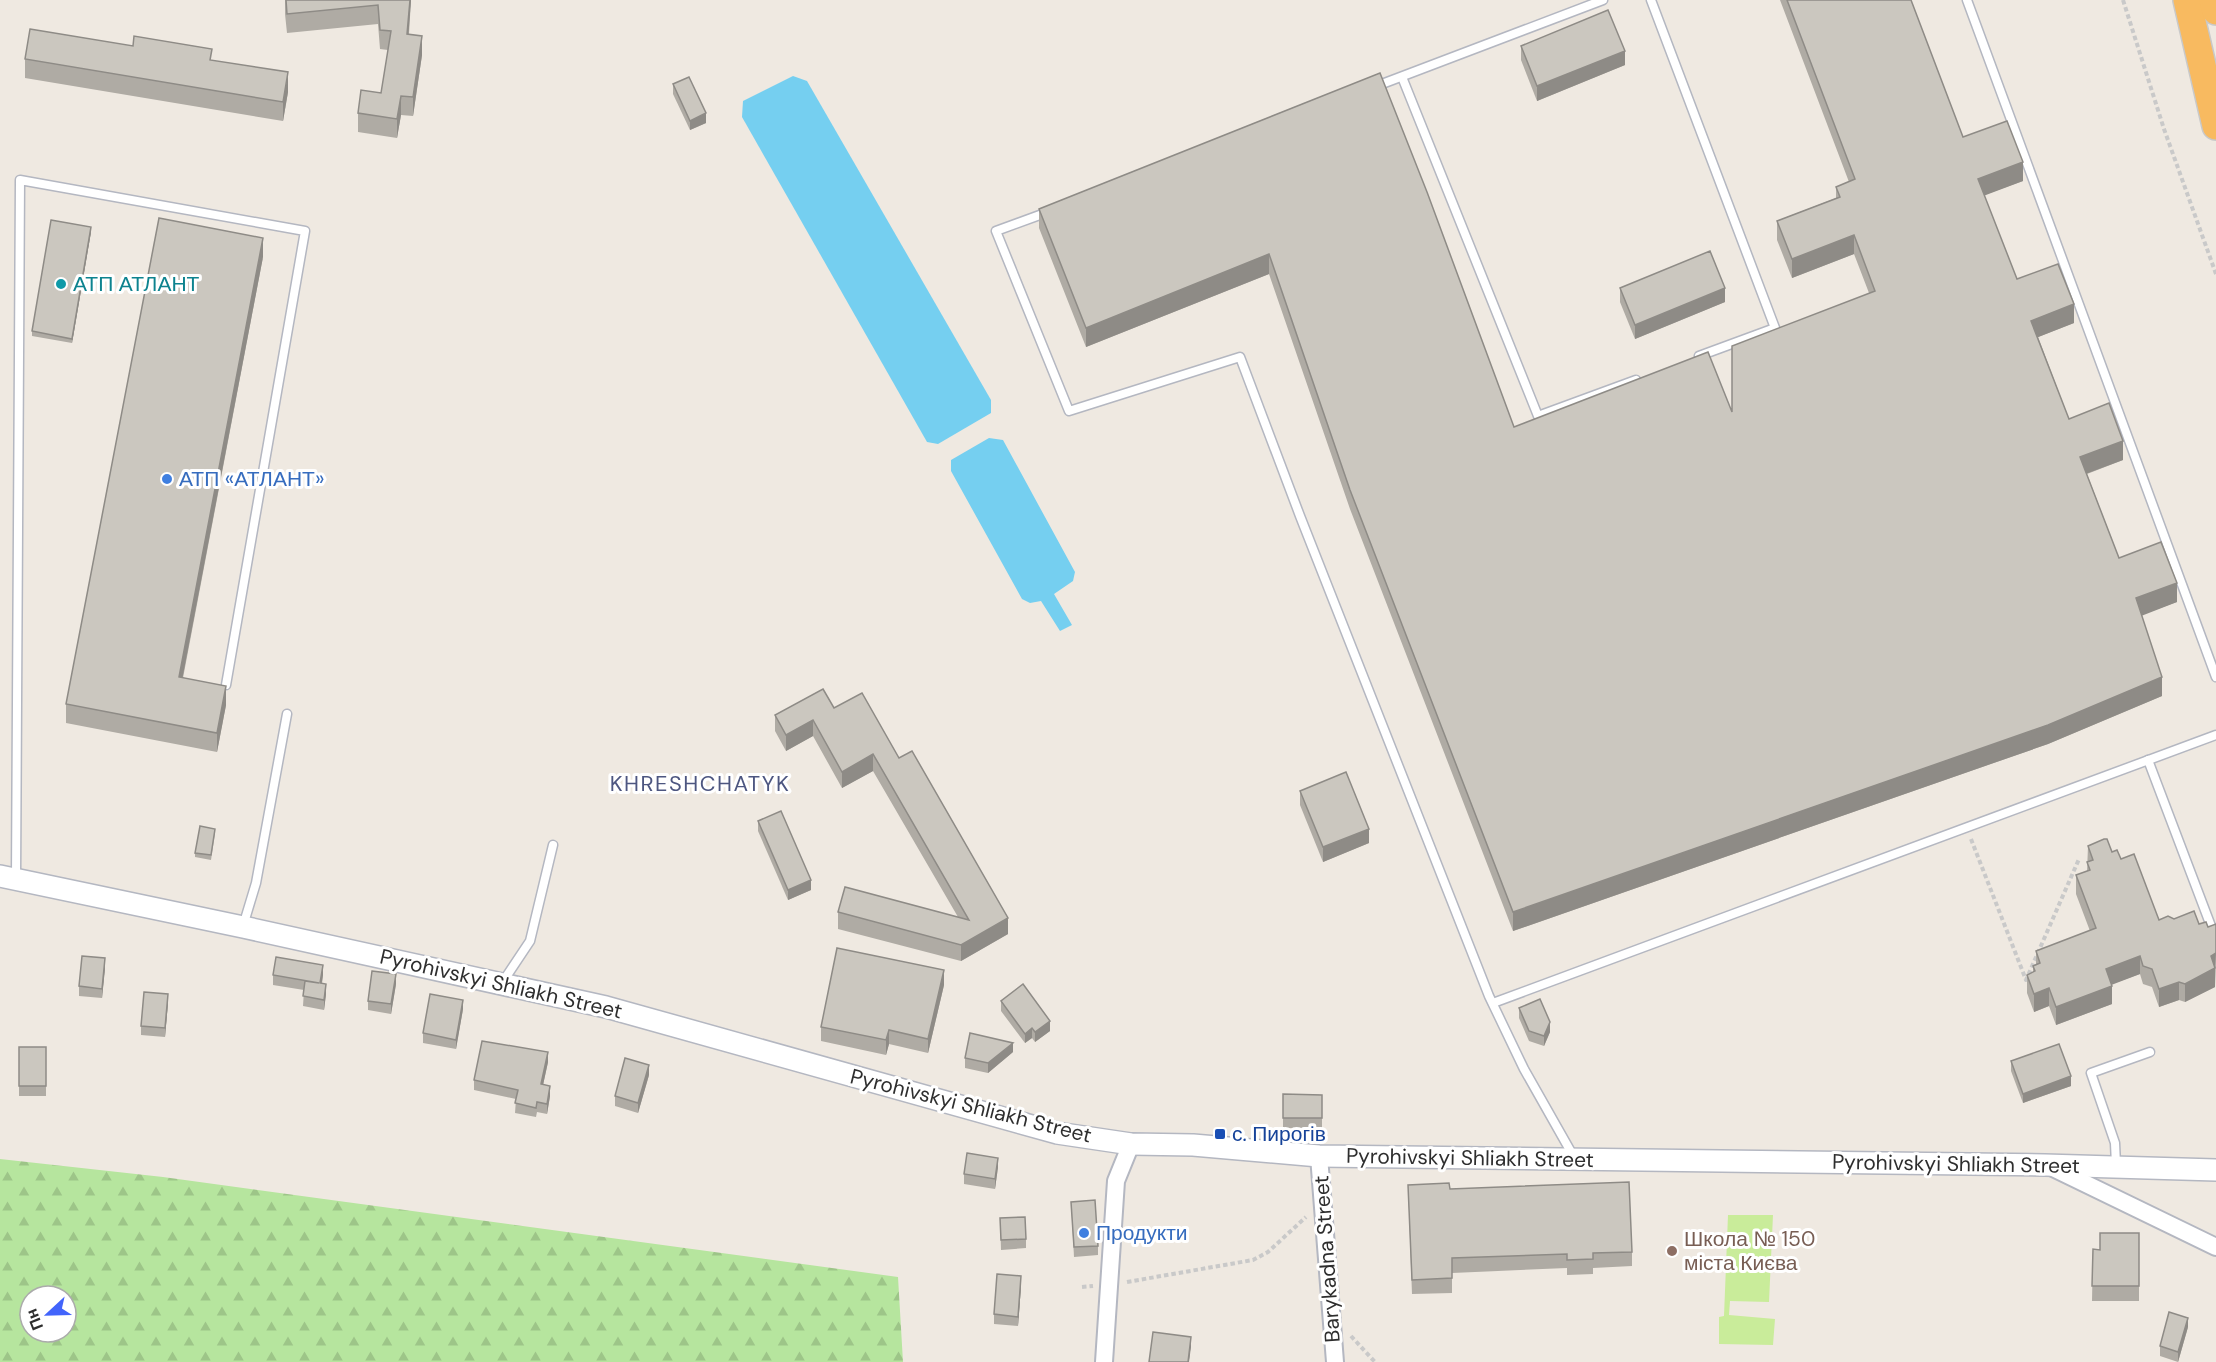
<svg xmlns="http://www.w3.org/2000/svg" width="2216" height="1362" viewBox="0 0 2216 1362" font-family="'DM Sans',sans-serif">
<defs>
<pattern id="forest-firs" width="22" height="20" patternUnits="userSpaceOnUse" patternTransform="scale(1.5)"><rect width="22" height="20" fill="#b6e59e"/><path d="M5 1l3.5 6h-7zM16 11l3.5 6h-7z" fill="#9dc588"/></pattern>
</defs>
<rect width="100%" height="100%" fill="#efe9e1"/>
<path fill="url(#forest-firs)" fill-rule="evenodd" d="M0,1159L163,1177L898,1277L903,1362H0ZM30,1296H66V1332H30Z"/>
<polygon fill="#c9ec9a" points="1728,1215 1773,1215 1769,1302 1730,1301 1729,1315 1775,1319 1773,1345 1719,1344 1719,1317 1724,1316"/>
<g fill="#75cff0">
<polygon points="793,76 807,81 991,400 991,413 938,444 927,442 742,117 743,101"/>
<polygon points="989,438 1003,440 1075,572 1073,581 1054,594 1072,625 1060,631 1041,601 1030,603 1022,599 951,471 951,460"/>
</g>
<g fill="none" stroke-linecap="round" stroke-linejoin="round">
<g stroke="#b4b7c1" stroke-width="11">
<g id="service">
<polyline points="1651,0 1775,328 1699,356"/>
<polyline points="1967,0 2216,677"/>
<polyline points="1402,77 1538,416 1636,380"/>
<polyline points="1374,87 1603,0"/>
<polyline points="1048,212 996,231 1069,411 1240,357 1300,516 1489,996 1524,1069 1575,1159"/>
<polyline points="2148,760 2214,934"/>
<polyline points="16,878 20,180 305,231 226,685"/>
<polyline points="243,926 256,883 287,714"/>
<polyline points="502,983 530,941 553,845"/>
<polyline points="1493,1003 2216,735"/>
<polyline points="2116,1165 2115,1143 2091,1073 2150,1052"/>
</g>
</g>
<g stroke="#b4b7c1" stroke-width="20">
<g id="minor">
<polyline points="1319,1156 1335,1362"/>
<polyline points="2049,1166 2216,1247"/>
<polyline points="1104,1362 1116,1181 1131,1144"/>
</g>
</g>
<g stroke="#b4b7c1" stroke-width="24">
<polyline id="tertiary" points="0,876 243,927 606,1007 1057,1133 1131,1144 1193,1145 1319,1156 2045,1165 2216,1170"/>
</g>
<g stroke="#c9c9c9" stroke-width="30">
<g id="trunk">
<polyline points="2187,0 2216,126"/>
<polyline points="2213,0 2216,11"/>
</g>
</g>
<g stroke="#c9c9c9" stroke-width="4" stroke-dasharray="4.5 3" stroke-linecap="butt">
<polyline points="2123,0 2164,129 2216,274"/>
<polyline points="1971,839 2026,980 2079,859"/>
<polyline points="1127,1282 1253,1260 1268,1252 1306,1217"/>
<polyline points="1082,1287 1093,1286"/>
<polyline points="1351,1336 1375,1362"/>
</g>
<use href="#service" stroke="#fff" stroke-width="8"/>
<use href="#minor" stroke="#fff" stroke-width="16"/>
<use href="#tertiary" stroke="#fff" stroke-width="21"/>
<use href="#trunk" stroke="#f8ba60" stroke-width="27"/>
</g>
<g fill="#afaba4">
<polygon points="285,0 411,0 409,34 422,55 413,116 401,115 397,138 358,132 358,113 381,93 388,50 380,49 378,24 287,33 285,14"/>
<polygon points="1780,0 1911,0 1963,137 2023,181 1984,195 2017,279 2074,323 2038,337 2069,419 2123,460 2087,474 2119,558 2177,602 2141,615 2162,696 2048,744 1513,931 1350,509 1269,274 1086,347 1039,228 1039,209 1380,73 1514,427 1732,412 1869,293 1854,254 1792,278 1777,240 1777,221 1836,198 1836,187 1849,182"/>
<polygon points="1521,46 1625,65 1537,101 1521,60"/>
<polygon points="25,59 212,60 288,92 283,121 25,78"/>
<polygon points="673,84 706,123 690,130 673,94"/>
<polygon points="91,232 72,343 32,336 32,331"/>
<polygon points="263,257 183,678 226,705 217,752 66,723 66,704"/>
<polygon points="1620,288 1725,302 1635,339 1620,302"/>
<polygon points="834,708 899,758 1008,934 961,961 838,929 838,912 958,917 873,771 842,788 813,736 786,751 775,731 775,715"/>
<polygon points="1300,791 1369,843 1323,862 1300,805"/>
<polygon points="758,821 811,890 788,900 758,831"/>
<polygon points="215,833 211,860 195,857 195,853"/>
<polygon points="2088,846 2112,852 2121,859 2159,920 2215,972 2215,987 2185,1002 2179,1000 2159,1007 2152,987 2143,984 2140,974 2112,984 2112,1004 2056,1025 2049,1006 2034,1012 2027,993 2027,975 2033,972 2033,966 2036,965 2036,951 2090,931 2076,894 2076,875 2087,872"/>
<polygon points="105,968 102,998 79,996 79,986"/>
<polygon points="273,975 323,975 322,984 326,994 324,1010 303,1006 304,990 273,985"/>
<polygon points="396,984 391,1014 368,1010 368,1001"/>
<polygon points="944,985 928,1053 889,1044 886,1055 821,1041 821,1027"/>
<polygon points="1001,1001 1050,1031 1035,1042 1032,1038 1025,1043 1001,1011"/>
<polygon points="168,1003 165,1037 141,1035 141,1026"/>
<polygon points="1519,1008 1550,1032 1544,1046 1529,1041 1519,1018"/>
<polygon points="463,1009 456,1049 423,1043 423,1033"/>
<rect x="19" y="1047" width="27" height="49"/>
<polygon points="1013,1052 988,1073 965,1068 965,1058"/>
<polygon points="2011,1061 2071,1086 2023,1103 2011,1071"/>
<polygon points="548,1062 543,1085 550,1096 547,1114 537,1112 536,1117 515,1113 516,1099 474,1090 474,1080"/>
<polygon points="649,1075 638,1113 615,1106 615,1096"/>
<polygon points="1283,1094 1322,1095 1322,1128 1283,1128"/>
<polygon points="998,1167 995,1189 964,1184 964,1174"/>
<polygon points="1408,1185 1450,1189 1632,1252 1632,1266 1593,1268 1593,1274 1567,1275 1567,1268 1452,1273 1452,1293 1412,1294"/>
<polygon points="1071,1202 1098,1246 1098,1255 1074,1257"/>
<polygon points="1000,1218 1026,1239 1026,1248 1001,1250"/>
<polygon points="2139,1233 2139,1301 2092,1301 2093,1249 2100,1250"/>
<polygon points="1021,1286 1018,1326 994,1324 994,1314"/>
<polygon points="2188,1327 2178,1362 2160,1356 2160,1346"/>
</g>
<g fill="#8e8b86">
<polygon points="410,0 411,0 407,53 407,34"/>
<polygon points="422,36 422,55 413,116 413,97"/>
<polygon points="1625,51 1625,65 1537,101 1537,86"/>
<polygon points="288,72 288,92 283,121 283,102"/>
<polygon points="401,96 401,115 397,138 397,119"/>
<polygon points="706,113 706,123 690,130 690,121"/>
<polygon points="2023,162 2023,181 1978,198 1978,179"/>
<polygon points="91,227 91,232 72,343 72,339"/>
<polygon points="1854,235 1854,254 1792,278 1792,259"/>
<polygon points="263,238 263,257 179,696 179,677"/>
<polygon points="1269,254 1269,274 1086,347 1086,328"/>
<polygon points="1725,288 1725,302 1635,339 1635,325"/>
<polygon points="2074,304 2074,323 2031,340 2031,321"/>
<polygon points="2123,441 2123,460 2080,476 2080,457"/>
<polygon points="2177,583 2177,602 2136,618 2136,598"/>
<polygon points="2162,677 2162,696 2048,744 1513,931 1513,912"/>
<polygon points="226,686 226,705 217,752 217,733"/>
<polygon points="813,720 813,736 786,751 786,735"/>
<polygon points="873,754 873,771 842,788 842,772"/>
<polygon points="1369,829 1369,843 1323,862 1323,847"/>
<polygon points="811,880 811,890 788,900 788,890"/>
<polygon points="1008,918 1008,934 961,961 961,945"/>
<polygon points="2216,953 2215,987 2185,1002 2185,984 2211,956"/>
<polygon points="2140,956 2140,974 2106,987 2106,969"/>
<polygon points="105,958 105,968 102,998 102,989"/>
<polygon points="323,965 323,975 320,993 320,983"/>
<polygon points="944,970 944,985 928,1053 928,1039"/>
<polygon points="396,974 396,984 391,1014 391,1004"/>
<polygon points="2179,982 2179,1000 2159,1007 2159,989"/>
<polygon points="326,984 326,994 324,1010 324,1000"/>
<polygon points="2112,986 2112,1004 2056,1025 2056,1007"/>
<polygon points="2049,988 2049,1006 2034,1012 2034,994"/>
<polygon points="168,994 168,1003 165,1037 165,1028"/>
<polygon points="463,1000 463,1009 456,1049 456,1040"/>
<polygon points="1050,1021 1050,1031 1035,1042 1035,1032"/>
<polygon points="1550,1022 1550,1032 1544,1046 1544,1036"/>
<polygon points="1032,1028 1032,1038 1025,1043 1025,1034"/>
<polygon points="889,1030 889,1044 886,1055 886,1040"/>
<polygon points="1013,1043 1013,1052 988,1073 988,1063"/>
<polygon points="548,1052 548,1062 541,1094 541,1084"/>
<polygon points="649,1065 649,1075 638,1113 638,1103"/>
<polygon points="2071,1076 2071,1086 2023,1103 2023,1094"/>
<polygon points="550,1086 550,1096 547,1114 547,1104"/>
<polygon points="998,1158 998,1167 995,1189 995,1179"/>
<polygon points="1021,1276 1021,1286 1018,1326 1018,1317"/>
<polygon points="2188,1318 2188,1327 2178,1362 2178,1352"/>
<polygon points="1191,1337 1191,1347 1189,1362 1188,1362"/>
</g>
<g fill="#cbc7bf" stroke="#8e8b86" stroke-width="1.5">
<polygon points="286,0 410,0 407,34 422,36 413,97 401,96 397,119 358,113 361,90 381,93 391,31 380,30 378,5 287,14"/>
<polygon points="1787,0 1911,0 1963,137 2007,121 2023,162 1978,179 2017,279 2058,264 2074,304 2031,321 2069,419 2109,403 2123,441 2080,457 2119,558 2161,542 2177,583 2136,598 2162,677 2048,725 1513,912 1350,490 1269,254 1086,328 1039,209 1380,73 1427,192 1514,427 1708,352 1732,412 1732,346 1875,291 1854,235 1792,259 1777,221 1840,197 1836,187 1855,179"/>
<polygon points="1608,10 1625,51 1537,86 1521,46"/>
<polygon points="30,29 133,46 134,36 212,49 210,60 288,72 283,102 25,59"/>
<polygon points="689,77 706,113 690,121 673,84"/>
<polygon points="159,218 263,238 179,677 226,686 217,733 66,704"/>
<polygon points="51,220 91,227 72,339 32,331"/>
<polygon points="1710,251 1725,288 1635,325 1620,288"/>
<polygon points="823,689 834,708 862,693 899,758 912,751 1008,918 961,945 838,912 845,887 969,920 873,754 842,772 813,720 786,735 775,715"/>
<polygon points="1346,772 1369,829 1323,847 1300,791"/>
<polygon points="781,811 811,880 788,890 758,821"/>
<polygon points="200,826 215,829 211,855 195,853"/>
<polygon points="2104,839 2107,839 2112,852 2117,850 2121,859 2134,854 2159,920 2168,916 2174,919 2194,911 2199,924 2206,922 2208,927 2216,924 2216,953 2211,956 2215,968 2185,984 2179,982 2159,989 2152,969 2143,966 2140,956 2106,969 2112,986 2056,1007 2049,988 2034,994 2027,975 2035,971 2033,966 2040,963 2036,951 2096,928 2076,875 2090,870 2087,862 2093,860 2088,846"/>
<polygon points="837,948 944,970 928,1039 889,1030 886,1040 821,1027"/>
<polygon points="82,956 105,958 102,989 79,986"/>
<polygon points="276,957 323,965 320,983 326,984 324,1000 303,996 305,981 319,983 273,975"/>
<polygon points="372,971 396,974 391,1004 368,1001"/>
<polygon points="1023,984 1050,1021 1035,1032 1032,1028 1025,1034 1001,1001"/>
<polygon points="144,992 168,994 165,1028 141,1026"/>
<polygon points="430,994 463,1000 456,1040 423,1033"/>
<polygon points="1540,999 1550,1022 1544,1036 1529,1031 1519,1008"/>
<polygon points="970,1033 1013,1043 988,1063 965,1058"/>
<polygon points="482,1041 548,1052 541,1084 550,1086 547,1104 537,1102 536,1108 515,1103 518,1090 474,1080"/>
<polygon points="2059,1044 2071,1076 2023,1094 2011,1061"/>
<rect x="19" y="1047" width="27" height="39"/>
<polygon points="625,1058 649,1065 638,1103 615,1096"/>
<polygon points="1283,1094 1322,1095 1322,1118 1283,1118"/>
<polygon points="967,1153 998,1158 995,1179 964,1174"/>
<polygon points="1629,1182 1632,1252 1593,1253 1593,1259 1567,1260 1567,1254 1452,1258 1452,1278 1412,1280 1408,1185 1449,1183 1450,1189"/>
<polygon points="1095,1200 1098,1246 1074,1247 1071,1202"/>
<polygon points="1025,1217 1026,1239 1001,1240 1000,1218"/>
<polygon points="2100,1233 2139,1233 2139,1286 2092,1286 2093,1249 2100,1250"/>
<polygon points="997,1274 1021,1276 1018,1317 994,1314"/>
<polygon points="2169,1312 2188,1318 2178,1352 2160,1346"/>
<polygon points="1153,1332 1191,1337 1188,1362 1149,1362"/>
</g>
<circle fill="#0f9aa8" stroke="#fff" stroke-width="2" cx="61" cy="284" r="6"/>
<g fill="#3f7fe0" stroke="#fff" stroke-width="2">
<circle cx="167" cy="479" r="6"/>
<circle cx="1084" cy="1233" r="6"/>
</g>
<rect fill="#1a4fb4" stroke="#fff" stroke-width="2" x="1214" y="1128" width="12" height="12" rx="3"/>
<circle fill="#8d6e63" stroke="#fff" stroke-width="2" cx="1672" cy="1251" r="6"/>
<g text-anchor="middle" stroke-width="6" stroke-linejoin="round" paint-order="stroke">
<g font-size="21" fill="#0d838f" stroke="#fff" text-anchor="start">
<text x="73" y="291">АТП АТЛАНТ</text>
</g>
<g font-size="21" fill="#366cbe" stroke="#fff" text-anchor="start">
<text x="179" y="486">АТП «АТЛАНТ»</text>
<text x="1096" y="1240">Продукти</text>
</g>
<g font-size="21" fill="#2e2e2e" stroke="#fff">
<text transform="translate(501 984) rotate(13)" y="7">Pyrohivskyi Shliakh Street</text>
<text transform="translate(971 1106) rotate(14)" y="7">Pyrohivskyi Shliakh Street</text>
<text transform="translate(1470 1158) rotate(1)" y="7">Pyrohivskyi Shliakh Street</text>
<text transform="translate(1956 1164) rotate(1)" y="7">Pyrohivskyi Shliakh Street</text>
<text transform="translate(1327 1259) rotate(-94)" y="7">Barykadna Street</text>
</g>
<g font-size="21" fill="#164399" stroke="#fff" text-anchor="start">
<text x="1232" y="1141">с. Пирогів</text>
</g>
<g font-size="21" fill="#785e54" stroke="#fff" text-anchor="start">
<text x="1684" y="1246">Школа № 150<tspan x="1684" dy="24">міста Києва</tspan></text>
</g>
<g font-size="22" letter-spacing="1.5" fill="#4d5680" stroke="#fff">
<text x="700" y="791">KHRESHCHATYK</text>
</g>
</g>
<g transform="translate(48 1314) rotate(248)"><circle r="28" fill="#ffffff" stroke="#ababab" stroke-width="1.5"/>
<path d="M0-4.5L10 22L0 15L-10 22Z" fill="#4264fb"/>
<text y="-9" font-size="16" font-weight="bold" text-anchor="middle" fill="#2e2e2e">Пн</text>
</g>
</svg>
